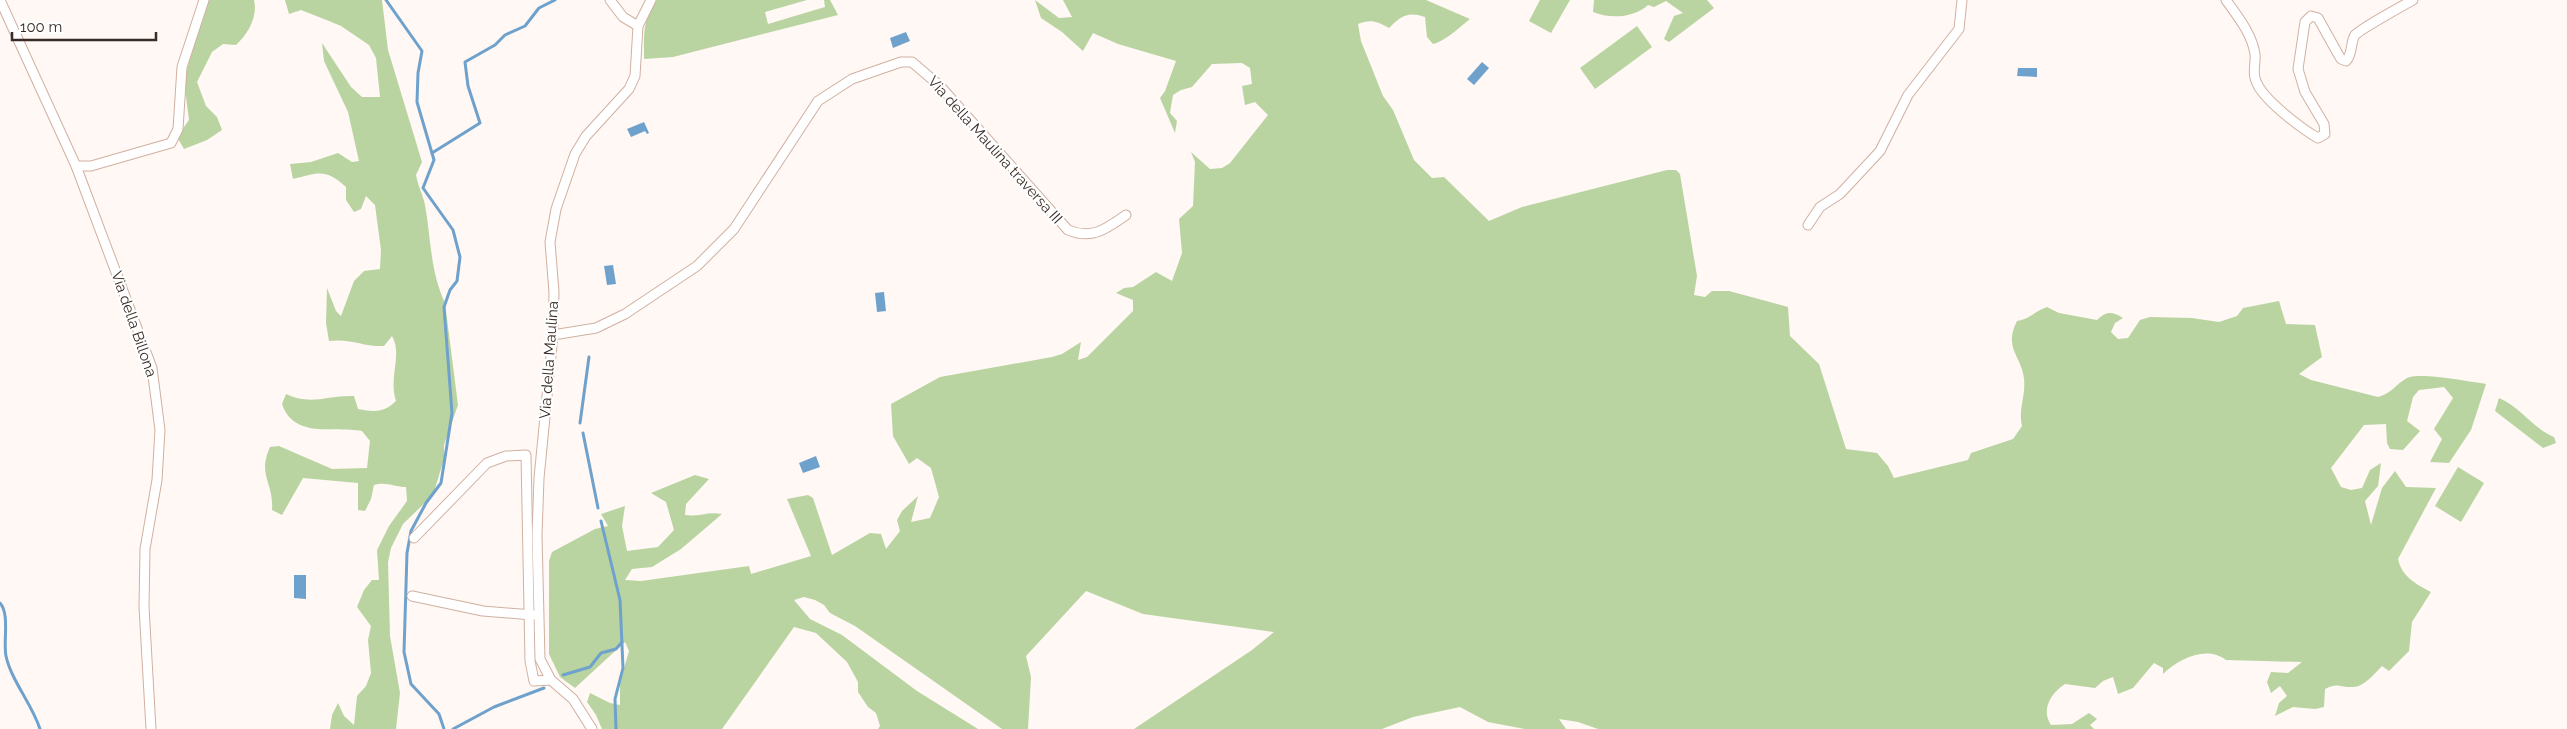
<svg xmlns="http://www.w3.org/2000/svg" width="2567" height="729" viewBox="0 0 2567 729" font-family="Raleway,sans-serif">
<rect width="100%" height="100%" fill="#fff8f4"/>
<g fill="#b9d4a1">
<path d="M206,0H254C258,17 248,34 236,45L223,44L212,52L197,82L206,106L217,117L222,130L207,140L184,149L177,137L189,120L184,81Z"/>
<path d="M285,0H382L388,50L422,162L416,175C418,186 423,195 425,205C431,238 430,271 445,303L458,405L444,445V459L433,495L403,524L391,548L388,562L390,636L400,693L396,729H330L332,715L338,703L344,716L354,725L357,696L366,686L371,673L368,640L371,626L357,607L364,590L372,580H379L377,550L389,526L407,501L406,487C395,487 385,481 374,485L371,499L365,511L358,510V483L303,478L282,515L272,510C274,482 257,476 270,447L279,446L332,469L367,468L370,441L362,431C333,426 294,439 282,404L286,394C312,406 326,395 354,396L358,409C374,412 384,413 396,401C388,377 403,355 392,336L384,346C363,347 352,338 329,341L326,323L327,288L336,311L341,316L354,281L364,271L380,269L381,250L375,205L366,196L361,209L354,212L346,200V187C325,168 318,173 293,179L290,164L311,162L338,153L352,162L359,161L348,112L324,61L322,43L351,87L362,97H380L376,58L369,45L341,26L329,21L301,10L289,14Z"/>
<path d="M657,0H807L765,12L768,24L825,7L824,0H830L838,15L673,57L644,59C644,39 642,16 657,0Z"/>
<path d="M1035,0L1059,18L1072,17L1063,0H1426L1470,19C1460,27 1445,41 1433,44L1427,37L1425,17C1408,11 1401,16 1389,28C1377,21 1370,19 1358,24L1361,41L1383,96L1393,110L1414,160L1432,178L1444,177L1489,221L1522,207L1667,170H1676L1680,174L1697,276L1694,295L1705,297L1712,291H1729L1788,307L1790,336L1819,364L1846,449L1877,453L1888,466L1894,478L1968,460L1971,453L2013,439L2022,426C2018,410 2026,395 2024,379C2022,356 2003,349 2017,321C2030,319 2035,311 2047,307L2059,313L2097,320C2106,311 2112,311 2123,318L2115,323L2111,332L2118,339L2128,338L2140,320L2150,317L2192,318L2219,322L2237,316L2243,308L2279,301L2286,324L2315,325L2322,357L2299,374L2311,380L2378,397C2391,394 2396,384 2407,378C2420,372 2470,382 2486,384L2471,430L2449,463L2430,462L2442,439L2434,429L2453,398L2444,387L2419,390L2413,397L2407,421L2420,431L2403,450L2390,449L2387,443L2386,424L2364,425L2331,468L2341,487L2351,490L2362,488L2370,470L2381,463L2378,486L2365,501L2371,525L2382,488L2395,471L2406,487L2436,488L2398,559C2402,577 2416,584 2431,592L2412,622L2409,651L2389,671L2382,666C2375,673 2364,687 2353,687C2339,688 2339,682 2325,689L2324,707L2315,709L2293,707L2275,716L2279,703L2287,696L2280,686L2271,693L2267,682L2271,672L2288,673L2302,662L2226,660C2206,645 2179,659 2163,674V668L2154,663L2133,688L2118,694L2113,677L2103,681L2095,688L2065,684C2050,694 2041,710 2051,725L2072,724L2089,713L2097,719L2090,725L2094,729H1598L1578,722L1559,719L1566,729H1525L1488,722L1460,707L1413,717L1382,729H1134L1252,650L1274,632L1143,614L1086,591L1026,656L1031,677L1028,729H1002L855,626L830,613L824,605L815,600L804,597L794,600L810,619L842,635L917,691L978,729H878L880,726L876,713L868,707L858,692V682L847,662L816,633L794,627L722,729H602L596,715L587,702L590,693L610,703L620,705V682L629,651L625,642L575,688L560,677L549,654V561L552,552L595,529L608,526L601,514L625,506L622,526L627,551L658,547L674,530L666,502L651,493L695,475L709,479L686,504L685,515C700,517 707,511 722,514L681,549L652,567L632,569L625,580L641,581L749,566L751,574L811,556L787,499L808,495L813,498L832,555L870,533L881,534L886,549L900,531L897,520L902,511L918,496L911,522L930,518L939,497L931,468L917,458L909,464L893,436L891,404L940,377L1052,357L1062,354L1081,342L1078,360L1087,357L1133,311V300L1116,293L1124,288L1133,287L1156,272L1172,281L1182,253L1179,219L1193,206L1195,162L1191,152L1210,169L1222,168L1230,163L1268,115L1255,102L1245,105L1242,86L1252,84L1250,68L1242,63L1212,64L1192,87L1181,90L1173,95L1170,113L1177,121L1175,133L1160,98L1165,91L1176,61L1118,44L1093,33L1083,51L1062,32L1041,18Z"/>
<polygon points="1540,0 1570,0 1551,33 1529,21"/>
<path d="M1594,0H1707L1714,8L1669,42L1664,39L1674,16L1683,13L1666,1L1654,7L1648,5C1634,18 1610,19 1593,12Z"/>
<polygon points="1637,26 1652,47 1595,89 1580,68"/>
<path d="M2499,398C2522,408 2531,427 2554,437L2556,443L2543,448L2495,411Z"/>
<polygon points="2458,467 2484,483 2461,522 2435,506"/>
</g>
<g fill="#6fa1cd">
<polygon points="906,32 910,41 893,48 890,38"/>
<polygon points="1482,62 1489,68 1474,85 1467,79"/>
<polygon points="2018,68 2037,68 2037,77 2017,76"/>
<polygon points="644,122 649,133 647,134 645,131 631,137 627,129"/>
<polygon points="613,265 616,284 607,285 604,266"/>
<polygon points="884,292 886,311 877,312 875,293"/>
<polygon points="816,456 820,467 803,473 799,463"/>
<polygon points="294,575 306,575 306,599 294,598"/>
</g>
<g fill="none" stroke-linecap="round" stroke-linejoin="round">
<g stroke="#6fa1cd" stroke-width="3">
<polyline points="386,0 422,51 418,73 417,102 434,160 423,188 453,230 460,257 457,281 450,290 444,307 452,413 441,483 426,503 411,531 407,553 404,652 411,684 439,714 444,729"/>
<polyline points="432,153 480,123 468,86 465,62 495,45 505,35 525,26 539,8 555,0"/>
<polyline points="580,423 589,357"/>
<polyline points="583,433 598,508"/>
<polyline points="601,521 620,600 623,668 615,699 616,729"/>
<path d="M0,603C10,614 3,641 6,656C11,680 32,704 40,729"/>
<polyline points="563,675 590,667 601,653 616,649 622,642"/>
<polyline points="453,729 494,707 544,688"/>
</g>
<g stroke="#d1b0a0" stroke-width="11">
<g id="minor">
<polyline points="0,0 76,166 152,368 160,430 157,480 145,549 144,607 151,729"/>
<polyline points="610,0 623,17 638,26"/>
<path d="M2226,0C2238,17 2252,34 2255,54C2256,63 2252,73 2256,81C2262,99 2302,129 2318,138L2325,134L2324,124L2305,92L2298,69L2305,22L2311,16L2318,18L2338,54L2341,59L2346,61C2353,54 2350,43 2355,35C2361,29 2402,6 2413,0"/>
<polyline points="76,166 91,166 171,143 178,129 182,67 204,0"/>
<polyline points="1808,225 1820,207 1840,194 1880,151 1908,95 1959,29 1962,0"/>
<path d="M553,335L596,328L625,314L697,266L734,229L818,101L852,79L901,62H912L940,86L1068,230C1092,240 1106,229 1126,215"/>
<polyline points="414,538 487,463 506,456 526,455 530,661 534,681 551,680"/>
<polyline points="412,596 483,611 533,615"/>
<polyline points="592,729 573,699 551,680 540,659 537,535 539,478 553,335 554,292 550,242 556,209 575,154 586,136 629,89 635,76 638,26 651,0"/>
</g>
</g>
<use href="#minor" stroke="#fff" stroke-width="9"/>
</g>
<g text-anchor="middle" stroke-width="4.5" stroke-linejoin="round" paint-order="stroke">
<g font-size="15" fill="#392c26" stroke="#fff">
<text transform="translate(995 150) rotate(48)" y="5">Via della Maulina traversa III</text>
<text transform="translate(134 324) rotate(71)" y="5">Via della Billona</text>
<text transform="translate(549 360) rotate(-86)" y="5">Via della Maulina</text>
</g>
</g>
<path d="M12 32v8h144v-8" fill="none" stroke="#392c26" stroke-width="2.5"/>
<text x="20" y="32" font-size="15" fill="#392c26" stroke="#ffffff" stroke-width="4" paint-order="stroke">100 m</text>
</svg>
